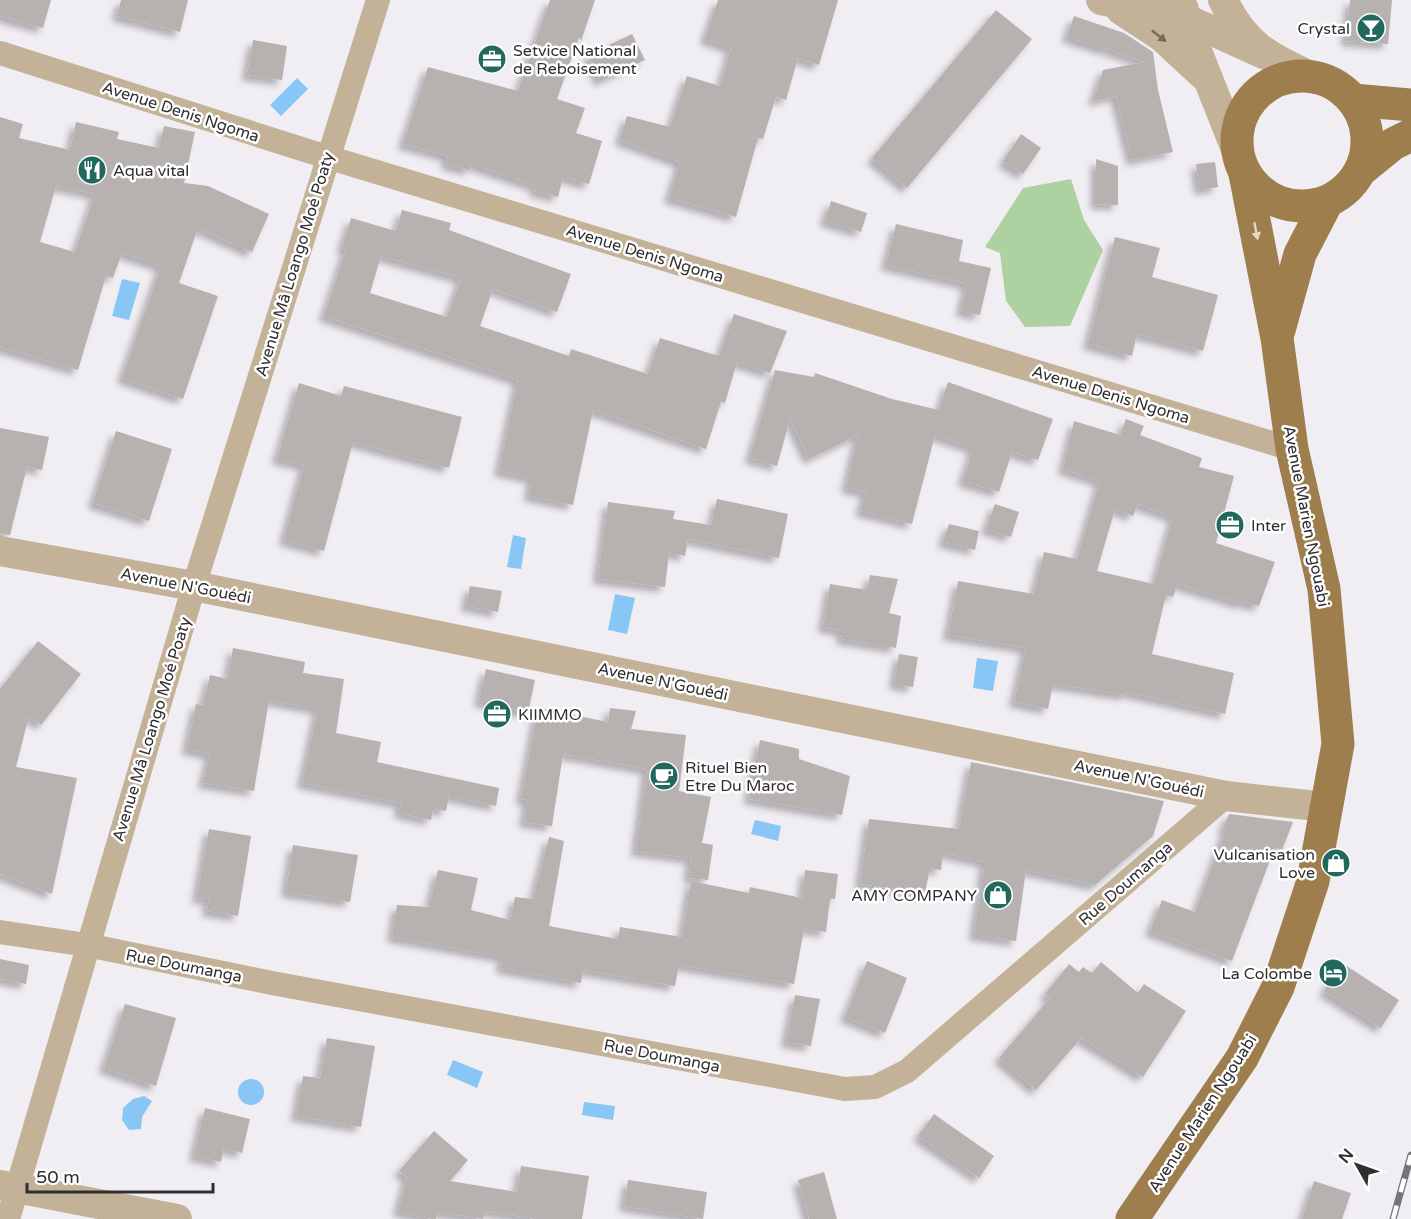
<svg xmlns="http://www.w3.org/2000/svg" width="1411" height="1219" viewBox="0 0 1411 1219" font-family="'Varela Round',sans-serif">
<defs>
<filter id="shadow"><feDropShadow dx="-5.5" dy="5.5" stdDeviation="3" flood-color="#0004"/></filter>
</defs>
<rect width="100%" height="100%" fill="#f1eef3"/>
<polygon fill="#aed1a2" points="1071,179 1084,220 1103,250 1070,326 1025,327 1006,301 1000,253 985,247 1023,188"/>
<g fill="#88c7f5">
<polygon points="297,78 308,89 281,116 270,105"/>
<polygon points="122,279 140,283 129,320 112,316"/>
<polygon points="513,535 526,538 521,569 507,567"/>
<polygon points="615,594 635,598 627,634 608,630"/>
<polygon points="977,658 998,661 993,691 973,688"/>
<polygon points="755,820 781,826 778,841 751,834"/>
<polygon points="453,1060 483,1072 477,1088 447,1075"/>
<circle cx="251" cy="1092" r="13"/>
<polygon points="144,1096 152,1101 142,1117 141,1129 129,1130 122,1120 123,1108 133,1099"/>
<polygon points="584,1102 615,1106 613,1120 582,1115"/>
</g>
<g fill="#b7b1b0" fill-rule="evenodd" filter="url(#shadow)">
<polygon points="0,0 51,0 43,28 0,16"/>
<polygon points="121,0 188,0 180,32 117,16"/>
<polygon points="550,0 595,0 581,41 579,37 557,99 585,108 576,133 602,141 589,184 563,177 558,197 534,191 536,186 471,164 470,170 446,164 448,156 403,144 428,67 518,91"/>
<polygon points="718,0 838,0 819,65 798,58 786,100 776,97 763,139 758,138 736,217 669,198 680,162 620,140 627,116 670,127 687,76 720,86 731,48 705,39"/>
<polygon points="1350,0 1392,0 1388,44 1346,41"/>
<polygon points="996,10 1032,39 907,188 872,158"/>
<polygon points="1074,16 1124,33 1153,52 1158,90 1173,152 1132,160 1116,96 1093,101 1103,70 1144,62 1109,50 1111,45 1107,50 1067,37"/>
<polygon points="632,34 645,60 600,81 588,55"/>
<polygon points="253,40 287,46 282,80 247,75"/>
<path d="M0,117L23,124L19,138L70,150L76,122L119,132L117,139L159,148L164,126L195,132L184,183L208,186L269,214L252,252L198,228L179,283L218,296L183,399L122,378L161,266L122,253L113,278L106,276L78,370L0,347ZM56,186L95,194L75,252L40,242Z"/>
<polygon points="1021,134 1041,148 1023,174 1003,161"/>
<polygon points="1096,159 1118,166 1118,205 1096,204"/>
<polygon points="1215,162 1218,187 1200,190 1196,164"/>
<polygon points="831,201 867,213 861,232 825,221"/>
<path d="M402,210L451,223L449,230L571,274L557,312L493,289L480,326L569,356L571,349L648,374L660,338L719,356L734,314L787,331L770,373L737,362L725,403L721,402L706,449L593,410L573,505L529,496L532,478L499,471L518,380L324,316L346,249L342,248L351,218L396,231ZM381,256L461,278L447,317L370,293Z"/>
<polygon points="896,224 963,240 959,261 991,268 980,315 961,311 967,284 886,265"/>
<polygon points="1115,237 1160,248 1152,277 1218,295 1203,351 1137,334 1132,356 1088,344"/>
<polygon points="775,370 814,377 815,373 892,399 939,410 948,382 1053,419 1038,460 1012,452 999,492 963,481 973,448 935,435 912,524 860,511 866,492 846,488 858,435 809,459 790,419 777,466 750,458"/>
<polygon points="299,383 341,396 344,386 462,417 449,468 353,442 324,551 284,540 304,465 277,459"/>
<path d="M1126,419L1144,426L1140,435L1202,458L1199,467L1234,476L1216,543L1275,562L1259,606L1243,602V604L1177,584L1173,597L1166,595L1152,654L1234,673L1225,714L1126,692L1125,695L1053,684L1048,709L1014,702L1026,648L948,635L958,581L1034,594L1044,552L1077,559L1100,481L1063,469L1074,421L1120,435ZM1138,504L1173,517L1154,584L1097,571L1115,509L1133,516Z"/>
<polygon points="0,428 49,437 42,470 27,467 10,535 0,534"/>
<polygon points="116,431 172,449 149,521 93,503"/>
<polygon points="717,499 788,514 779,558 688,539 685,556 669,553 665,587 598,579 608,502 675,511 673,519 711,525"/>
<polygon points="995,504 1019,512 1011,537 986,529"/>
<polygon points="949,524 979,531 975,550 943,542"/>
<polygon points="870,575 898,579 889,613 901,616 896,648 841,639 843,631 823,627 830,584 867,590"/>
<polygon points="470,586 502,591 498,612 466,606"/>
<polygon points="38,641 81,674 41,725 29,716 16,767 77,778 52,894 0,874 0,689"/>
<polygon points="233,648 305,662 303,673 344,679 336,733 381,742 377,762 499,788 496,806 449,796 446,811 433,809 431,820 399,813 401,803 302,783 318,709 269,700 254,791 203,783 210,754 187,749 196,704 203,705 210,675 228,679"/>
<polygon points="899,654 918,657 913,687 894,684"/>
<polygon points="486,669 535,680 528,713 479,701"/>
<polygon points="538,708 608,722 610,708 636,711 631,729 686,735 679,791 711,797 702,843 713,845 708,880 689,878 691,858 636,851 647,769 563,754 552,826 524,822 528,800 521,799"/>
<polygon points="760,740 799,749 799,759 850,776 842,815 749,799"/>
<polygon points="971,762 1164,801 1153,836 1095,885 1026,870 1016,941 974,935 985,862 943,853 941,870 930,868 925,893 860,884 869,819 959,829"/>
<polygon points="1229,814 1293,822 1282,850 1275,847 1232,961 1150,931 1162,900 1195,912 1226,829 1223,828"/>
<polygon points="209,829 251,836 238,916 207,911 209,899 197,898"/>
<polygon points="549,837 564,841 549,926 618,939 620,927 682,937 691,881 749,893 750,887 802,898 805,870 838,874 835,899 830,899 826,932 804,929 794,984 679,965 675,986 583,970 581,983 501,968 503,957 392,937 397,905 429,907 438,870 478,878 471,910 510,920 515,897 533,899"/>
<polygon points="293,845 358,855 350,902 286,892"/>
<polygon points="0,959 29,965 26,984 0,979"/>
<polygon points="867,961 907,978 885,1033 845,1017"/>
<polygon points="1101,962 1138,993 1144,984 1186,1011 1143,1077 1081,1038 1036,1090 999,1058 1050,998 1045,994 1069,964 1079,972 1083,967 1092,973"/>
<polygon points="1342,963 1399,1000 1381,1028 1324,991"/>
<polygon points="795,995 820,999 811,1046 786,1042"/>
<polygon points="125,1004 176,1018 156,1086 104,1068"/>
<polygon points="327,1038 375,1046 361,1127 296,1116 303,1076 320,1078"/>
<polygon points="205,1108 250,1119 242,1153 224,1148 221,1162 194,1156"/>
<polygon points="934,1114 994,1156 979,1178 918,1136"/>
<polygon points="434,1131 468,1160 450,1181 517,1192 521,1166 589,1176 582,1219 536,1219 485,1211 483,1219 438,1212 436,1219 432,1219 398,1211 407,1177 399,1171"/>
<polygon points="824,1172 837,1219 809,1219 798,1180"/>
<polygon points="628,1180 707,1192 703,1219 624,1206"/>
<polygon points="1314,1181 1351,1193 1342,1219 1302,1219"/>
</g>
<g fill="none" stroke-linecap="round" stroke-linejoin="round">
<g stroke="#c4b298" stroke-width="24">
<polyline points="0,53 327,157 1292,449"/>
<polyline points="0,932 87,945 272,983 845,1089 875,1087 907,1071 1226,796"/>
<polyline points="8,1219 194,586 378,0"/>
</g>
<g stroke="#c4b298" stroke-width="30">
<polyline points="1101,0 1184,18 1266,55"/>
<path d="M1223,0C1245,45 1266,55 1310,76"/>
<polyline points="1184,9 1184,18 1237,152"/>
<polyline points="1121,10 1162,37 1203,75"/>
<polyline points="0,551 194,586 1226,796 1326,807"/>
<polyline points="0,1185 177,1219"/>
</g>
<g stroke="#9e7e4c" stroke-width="33">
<circle cx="1302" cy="141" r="65"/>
<polyline points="1353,100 1411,105"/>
<polyline points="1361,170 1393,144 1411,135"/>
<polyline points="1279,330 1300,254 1327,202"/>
<polyline points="1132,1219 1242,1058 1278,987 1313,881 1338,744 1324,589 1292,449 1277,338 1245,174"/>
</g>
<g stroke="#757477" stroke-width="7">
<polyline id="rail" points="1393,1219 1411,1155"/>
</g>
<use href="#rail" stroke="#fff" stroke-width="4.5" stroke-dasharray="14" stroke-linecap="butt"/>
</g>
<defs><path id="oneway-solid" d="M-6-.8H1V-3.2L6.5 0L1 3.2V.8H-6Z" transform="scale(1.5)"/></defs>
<use fill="#72695f" href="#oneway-solid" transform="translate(1159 36) rotate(38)"/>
<use fill="#e2d8c9" href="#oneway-solid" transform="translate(1256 231) rotate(79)"/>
<defs>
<g id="bar-disc" transform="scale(1.5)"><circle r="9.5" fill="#21695e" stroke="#fff"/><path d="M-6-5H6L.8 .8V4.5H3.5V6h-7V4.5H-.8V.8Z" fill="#fff"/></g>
<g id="office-disc" transform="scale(1.5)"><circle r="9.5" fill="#21695e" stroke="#fff"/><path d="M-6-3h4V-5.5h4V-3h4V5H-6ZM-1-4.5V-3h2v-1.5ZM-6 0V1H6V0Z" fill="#fff"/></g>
<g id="restaurant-disc" transform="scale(1.5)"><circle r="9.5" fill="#21695e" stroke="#fff"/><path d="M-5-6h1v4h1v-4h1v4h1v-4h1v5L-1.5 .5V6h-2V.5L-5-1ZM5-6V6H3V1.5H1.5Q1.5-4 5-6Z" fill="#fff"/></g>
<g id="cafe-disc" transform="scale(1.5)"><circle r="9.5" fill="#21695e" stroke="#fff"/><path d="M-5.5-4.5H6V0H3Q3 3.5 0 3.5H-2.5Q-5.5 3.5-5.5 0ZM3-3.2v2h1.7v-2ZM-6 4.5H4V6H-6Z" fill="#fff"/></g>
<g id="shop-disc" transform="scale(1.5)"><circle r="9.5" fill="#21695e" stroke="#fff"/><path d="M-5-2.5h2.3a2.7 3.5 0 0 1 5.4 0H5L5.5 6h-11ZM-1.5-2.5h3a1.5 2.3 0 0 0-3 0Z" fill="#fff"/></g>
<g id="hotel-disc" transform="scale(1.5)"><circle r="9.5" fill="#21695e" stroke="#fff"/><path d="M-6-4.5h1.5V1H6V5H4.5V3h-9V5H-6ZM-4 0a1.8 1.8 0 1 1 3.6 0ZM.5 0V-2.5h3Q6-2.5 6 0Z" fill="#fff"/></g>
</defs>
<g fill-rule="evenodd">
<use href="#bar-disc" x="1371" y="28"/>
<use href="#office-disc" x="492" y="59"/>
<use href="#restaurant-disc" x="92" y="170"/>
<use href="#office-disc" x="1230" y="525"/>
<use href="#office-disc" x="497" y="714"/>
<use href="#cafe-disc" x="664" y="776"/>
<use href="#shop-disc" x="1336" y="863"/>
<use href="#shop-disc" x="998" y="895"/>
<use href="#hotel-disc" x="1333" y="973"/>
</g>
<g text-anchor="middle" stroke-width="5" stroke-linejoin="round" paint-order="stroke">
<g font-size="16" fill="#2f2e30" stroke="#fff" text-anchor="start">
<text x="1350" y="34" text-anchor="end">Crystal</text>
<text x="513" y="56">Setvice National<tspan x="513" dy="18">de Reboisement</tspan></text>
<text x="113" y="176">Aqua vital</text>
<text x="1251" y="531">Inter</text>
<text x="518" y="720">KIIMMO</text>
<text x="685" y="773">Rituel Bien<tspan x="685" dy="18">Etre Du Maroc</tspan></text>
<text x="1315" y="860" text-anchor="end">Vulcanisation<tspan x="1315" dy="18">Love</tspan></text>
<text x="977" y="901" text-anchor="end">AMY COMPANY</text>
<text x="1312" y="979" text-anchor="end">La Colombe</text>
</g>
<g font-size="16" fill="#2f2e30" stroke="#fff">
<text transform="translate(181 111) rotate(18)" y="6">Avenue Denis Ngoma</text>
<text transform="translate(645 253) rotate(17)" y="6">Avenue Denis Ngoma</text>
<text transform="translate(294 264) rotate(-73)" y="6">Avenue Mâ Loango Moé Poaty</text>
<text transform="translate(1111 394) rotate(17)" y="6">Avenue Denis Ngoma</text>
<text transform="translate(1307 516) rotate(79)" y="6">Avenue Marien Ngouabi</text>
<text transform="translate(186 585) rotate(11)" y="6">Avenue N'Gouédi</text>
<text transform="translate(663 681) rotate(12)" y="6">Avenue N'Gouédi</text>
<text transform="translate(151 729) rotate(-73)" y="6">Avenue Mâ Loango Moé Poaty</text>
<text transform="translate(1139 778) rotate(12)" y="6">Avenue N'Gouédi</text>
<text transform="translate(1125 883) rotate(-41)" y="6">Rue Doumanga</text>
<text transform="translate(184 965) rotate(11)" y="6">Rue Doumanga</text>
<text transform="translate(662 1055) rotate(11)" y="6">Rue Doumanga</text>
<text transform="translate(1202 1113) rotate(-57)" y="6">Avenue Marien Ngouabi</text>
</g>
</g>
<g transform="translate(1357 1165) rotate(310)" stroke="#ffffff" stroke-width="4.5" paint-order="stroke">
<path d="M0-4.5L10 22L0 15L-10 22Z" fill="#2f2e30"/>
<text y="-9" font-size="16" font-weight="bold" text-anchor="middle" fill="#2f2e30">N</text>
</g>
<path d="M27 1183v9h186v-9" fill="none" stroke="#2f2e30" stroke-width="3"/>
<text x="36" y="1183" font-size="18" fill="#2f2e30" stroke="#ffffff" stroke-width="4.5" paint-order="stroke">50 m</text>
</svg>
